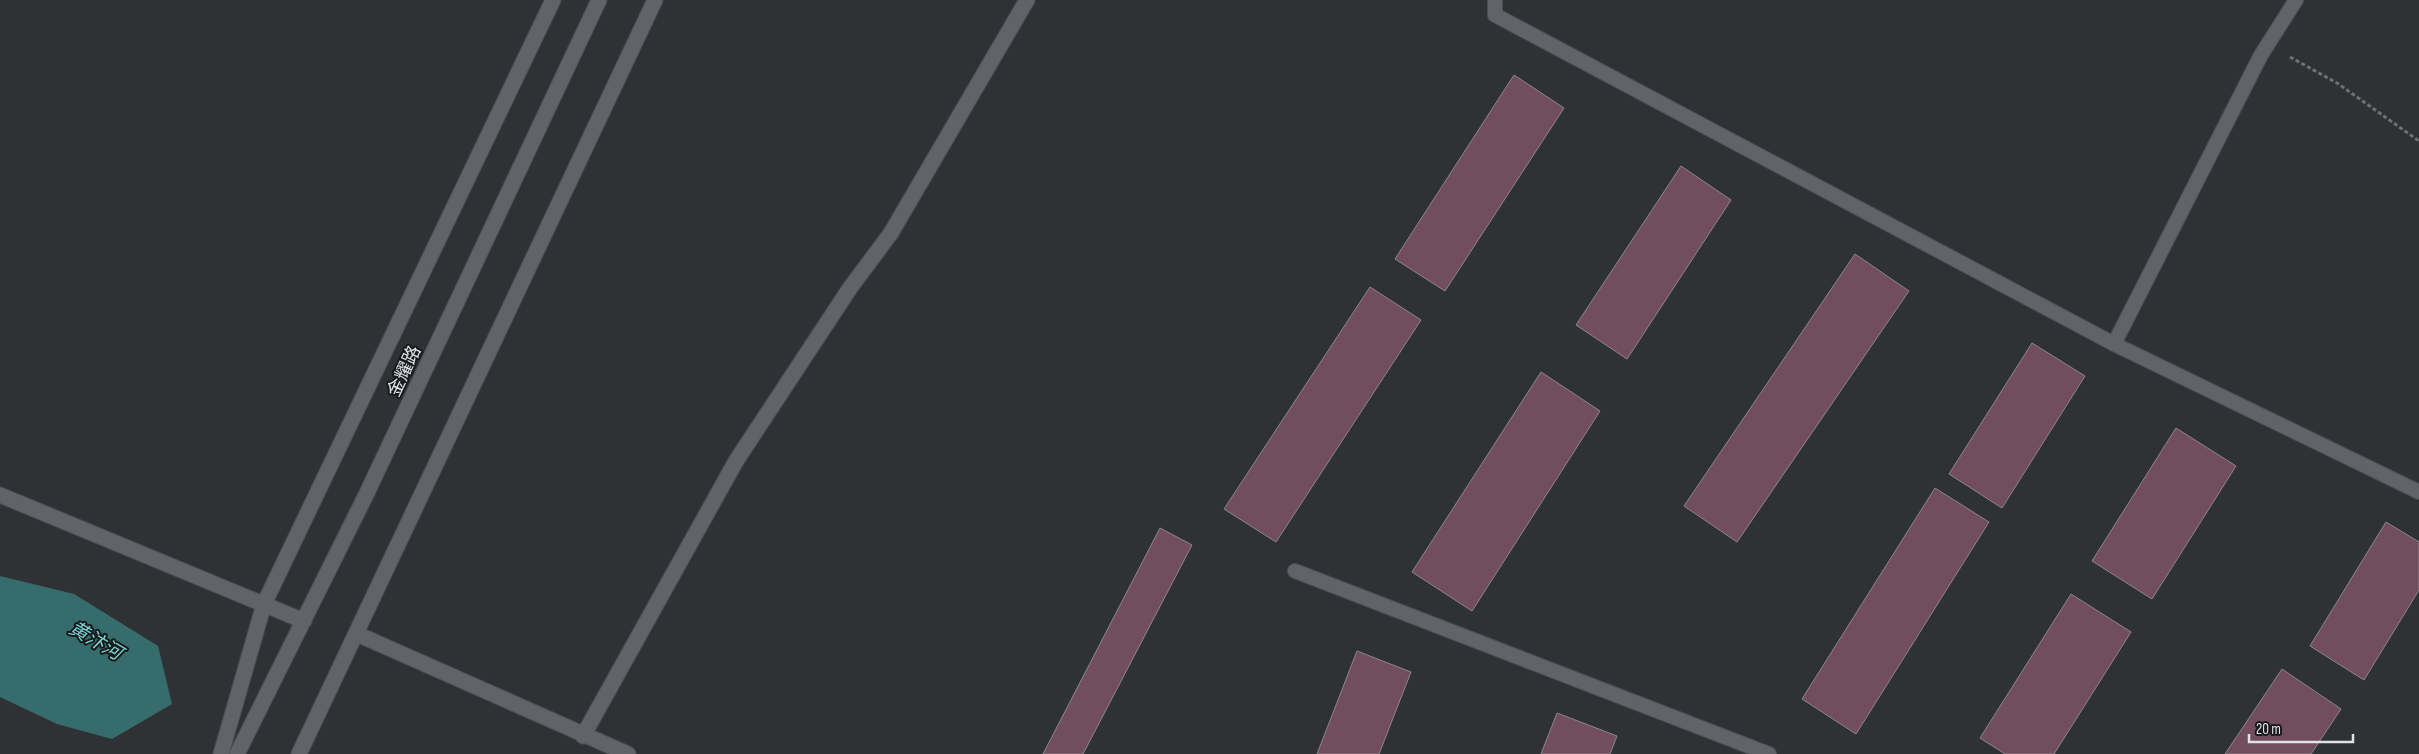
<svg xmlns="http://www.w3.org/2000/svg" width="2419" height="754" viewBox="0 0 2419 754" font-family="'Sofia Sans Condensed','Noto Sans SC',sans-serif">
<rect width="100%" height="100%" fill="#2f3235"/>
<polygon fill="#376c6c" points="0,576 74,594 158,646 172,704 112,739 57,724 0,697"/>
<g fill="#724d5e" stroke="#8d878a">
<polygon points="1514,75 1564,108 1445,291 1395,259"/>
<polygon points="1681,166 1731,200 1627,359 1576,325"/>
<polygon points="1855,254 1909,291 1737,542 1684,506"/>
<polygon points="1370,287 1421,320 1276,542 1224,509"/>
<polygon points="2032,343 2085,376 2002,508 1949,474"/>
<polygon points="1541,372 1600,411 1472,611 1412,572"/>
<polygon points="2176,428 2236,466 2152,599 2092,561"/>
<polygon points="1935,488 1989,522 1856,734 1802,699"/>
<polygon points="2386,522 2419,542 2419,590 2364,680 2310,646"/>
<polygon points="1160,528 1192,545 1083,754 1043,754"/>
<polygon points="2071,594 2131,632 2054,754 2005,754 1980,738"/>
<polygon points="1357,651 1411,672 1379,754 1317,754"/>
<polygon points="2282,669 2341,709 2311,754 2225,754"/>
<polygon points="1557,713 1617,736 1610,754 1541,754"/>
</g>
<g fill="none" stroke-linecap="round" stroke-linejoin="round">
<g stroke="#4b4d51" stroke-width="16">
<g id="lane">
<polyline points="1495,0 1495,15 2114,344 2419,492"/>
<polyline points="2114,344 2261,55 2296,0"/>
<polyline points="1295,571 1769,754"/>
</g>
</g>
<g stroke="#4b4d51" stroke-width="17">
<g id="street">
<polyline points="0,495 304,621"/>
<polyline points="357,634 628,754"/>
<polyline points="583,736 736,461 850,288 891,233 1027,0"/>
<polyline points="221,754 264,604 553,0"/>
</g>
</g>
<g stroke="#4b4d51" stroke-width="17">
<g id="secondary">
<polyline points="237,754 366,495 599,0"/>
<polyline points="299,754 655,0"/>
</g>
</g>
<polyline stroke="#6e7073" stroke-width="3" stroke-dasharray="4 2.5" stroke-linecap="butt" points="2290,57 2337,83 2419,141"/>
<use href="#lane" stroke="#606367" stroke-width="14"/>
<use href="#street" stroke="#606367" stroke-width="15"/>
<use href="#secondary" stroke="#606367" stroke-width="15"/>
</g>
<g text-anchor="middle" stroke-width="4" stroke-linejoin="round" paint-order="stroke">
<g font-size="18" fill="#e0e2e4" stroke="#18191b">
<text transform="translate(404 371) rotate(-65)" y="6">金耀路</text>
</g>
<g font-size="19" font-style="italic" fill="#79d3d4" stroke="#18191b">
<text transform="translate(96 640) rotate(30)" y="7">黄汴河</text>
</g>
</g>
<path d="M2249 734v8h104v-8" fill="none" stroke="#e0e2e4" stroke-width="2.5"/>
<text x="2256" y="734" font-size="15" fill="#e0e2e4" stroke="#18191b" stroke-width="4" paint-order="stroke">20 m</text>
</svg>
